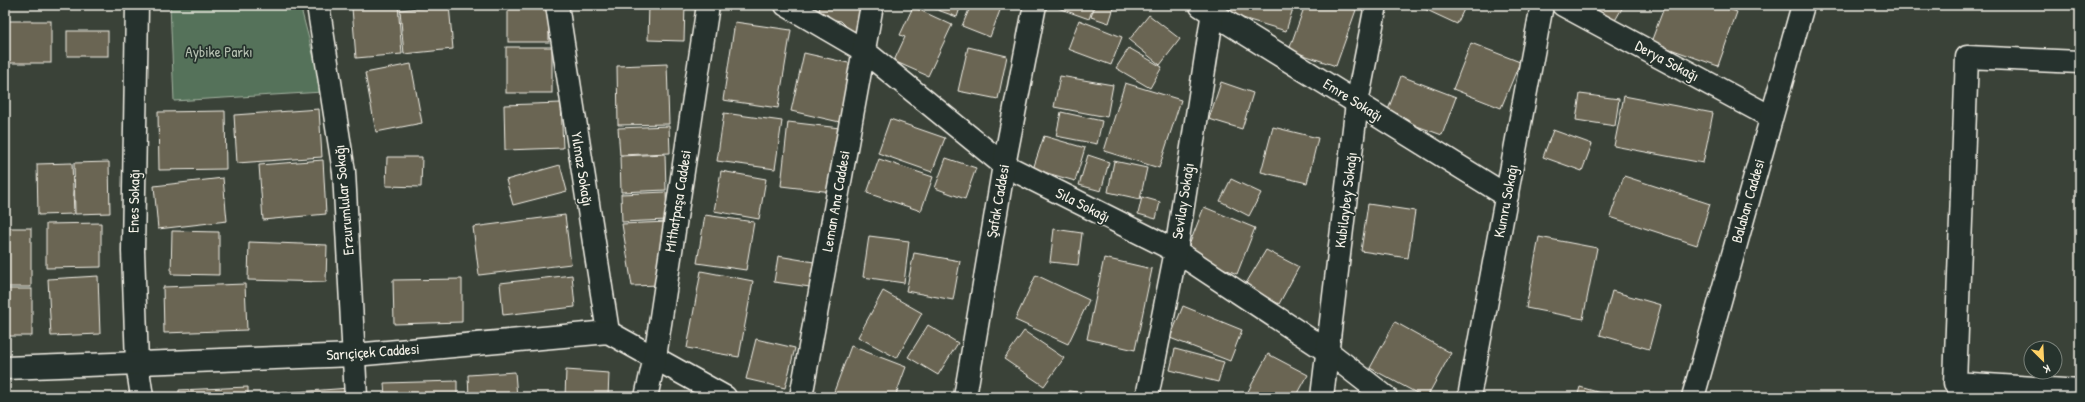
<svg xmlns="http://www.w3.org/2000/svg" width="2085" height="402" viewBox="0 0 2085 402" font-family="'Patrick Hand',sans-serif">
<rect width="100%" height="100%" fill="#3a4238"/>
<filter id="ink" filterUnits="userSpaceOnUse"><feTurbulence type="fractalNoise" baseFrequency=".025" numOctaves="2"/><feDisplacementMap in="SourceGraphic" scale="8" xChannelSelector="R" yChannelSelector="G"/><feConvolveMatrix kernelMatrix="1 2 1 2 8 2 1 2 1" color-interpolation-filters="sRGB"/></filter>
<g filter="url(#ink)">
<polygon fill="#55725a" stroke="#a4b2a1" points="170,5 300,5 323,92 174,101"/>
<g fill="#6a6553" stroke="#f4f1e8">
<polygon points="383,5 398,5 402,54 356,58 352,8"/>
<polygon points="449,5 453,49 404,54 400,10"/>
<rect x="508" y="5" width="41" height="37"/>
<polygon points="649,5 685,5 684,41 648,40"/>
<polygon points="820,5 864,5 862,33 853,33 841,21 829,19 828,15 819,14"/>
<polygon points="924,5 961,5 957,17"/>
<polygon points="971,5 1002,5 990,37 962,26"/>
<polygon points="1059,5 1094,5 1089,19 1058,8"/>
<polygon points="1095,5 1114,7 1109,23 1091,17"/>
<polygon points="1232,5 1294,5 1286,31 1229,14"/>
<polygon points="1305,5 1342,5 1356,10 1336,66 1289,50"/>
<polygon points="1416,5 1466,5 1457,24"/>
<polygon points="1579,5 1624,5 1613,24"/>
<polygon points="1665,5 1717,5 1737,12 1718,66 1651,42"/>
<polygon points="913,7 952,25 928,76 894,61 905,37 900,35"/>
<polygon points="1149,15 1180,39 1160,65 1129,40"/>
<polygon points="1079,20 1122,37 1111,65 1068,49"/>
<rect x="5" y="21" width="1" height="42"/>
<rect x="8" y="21" width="43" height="42"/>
<polygon points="735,22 791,30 778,108 723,100"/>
<rect x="67" y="31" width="41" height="25"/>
<polygon points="1471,43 1520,62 1501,108 1453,89"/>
<rect x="506" y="47" width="46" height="46"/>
<polygon points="968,47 1007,56 998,99 958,91"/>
<polygon points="1129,48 1162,67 1150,88 1116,68"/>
<polygon points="804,53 857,65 844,123 791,111"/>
<polygon points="411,64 422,123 376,132 365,73"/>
<polygon points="667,64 669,124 618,125 617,66"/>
<polygon points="1060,76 1113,85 1107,117 1054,107"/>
<polygon points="1401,76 1456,97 1442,135 1386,115"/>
<polygon points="1221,82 1253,93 1242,129 1209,119"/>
<polygon points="1125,83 1181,100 1159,168 1104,151"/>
<polygon points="1580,94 1619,99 1615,126 1576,120"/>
<polygon points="1624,96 1713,113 1703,163 1614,146"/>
<polygon points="561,103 563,148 505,150 504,105"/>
<polygon points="319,109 322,157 237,163 234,115"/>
<polygon points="225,111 226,169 159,170 158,112"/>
<polygon points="1061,112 1102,121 1097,144 1056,136"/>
<polygon points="724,113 782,121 775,169 717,161"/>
<polygon points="890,119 945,138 932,172 878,153"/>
<polygon points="788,122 840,128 832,192 781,186"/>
<polygon points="669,126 670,153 620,155 618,128"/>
<polygon points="1273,127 1318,138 1307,183 1261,172"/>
<polygon points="1553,130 1592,144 1582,171 1543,157"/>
<polygon points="1044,136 1085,148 1075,181 1033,169"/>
<polygon points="665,154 666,190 621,192 620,156"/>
<polygon points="1088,155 1109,162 1101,191 1079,185"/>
<polygon points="387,157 422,157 421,187 386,186"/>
<polygon points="946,158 976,168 965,199 935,188"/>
<polygon points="879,159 933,177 921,211 867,193"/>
<polygon points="323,160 326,214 263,220 259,165"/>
<polygon points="1114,161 1147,168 1140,199 1108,192"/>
<polygon points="109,162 110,213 75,214 74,163"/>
<polygon points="72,163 74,214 38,215 37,164"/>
<polygon points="560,165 567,191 513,205 506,180"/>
<polygon points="721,171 766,179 759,219 714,211"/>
<polygon points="1624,176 1710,204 1697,245 1610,217"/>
<polygon points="223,178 227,221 158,229 154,186"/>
<polygon points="1231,179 1261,193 1249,216 1220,201"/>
<polygon points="666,192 667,220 622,222 621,194"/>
<polygon points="1142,197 1160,202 1156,219 1138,214"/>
<polygon points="1368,204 1415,211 1408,258 1361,251"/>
<polygon points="1204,207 1255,228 1237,274 1186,253"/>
<polygon points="565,215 571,264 479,275 473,227"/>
<polygon points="705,215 754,222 746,270 697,263"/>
<polygon points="667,222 660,285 632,286 622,224"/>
<polygon points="101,223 101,267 46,268 46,224"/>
<rect x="5" y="228" width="26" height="59"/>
<polygon points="1054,229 1082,233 1078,265 1050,262"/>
<polygon points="172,231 219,232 219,275 171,274"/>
<polygon points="869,236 909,241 904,283 863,277"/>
<polygon points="1539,237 1597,248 1583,319 1526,308"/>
<polygon points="249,242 327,245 326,282 248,280"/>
<polygon points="1266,250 1299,267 1279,304 1245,285"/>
<polygon points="914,253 960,261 953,300 906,291"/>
<polygon points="778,256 814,262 810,287 774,282"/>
<polygon points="1104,258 1152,269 1135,350 1087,339"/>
<polygon points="701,271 753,281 739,357 687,348"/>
<polygon points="572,275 575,307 503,315 500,283"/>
<polygon points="1036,275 1089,300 1068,344 1015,320"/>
<polygon points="98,276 100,334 51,336 48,279"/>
<polygon points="462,279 462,322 394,324 393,280"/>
<polygon points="245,284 247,330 164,333 163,287"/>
<rect x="5" y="289" width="27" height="47"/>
<polygon points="883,291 922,313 897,358 858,337"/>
<polygon points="1612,291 1661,305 1649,349 1600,335"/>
<polygon points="1183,306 1242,330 1230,361 1170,338"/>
<polygon points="1395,322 1451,353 1427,397 1424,397 1370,368"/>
<polygon points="928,325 958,343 938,375 908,357"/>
<polygon points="1024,331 1064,358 1044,386 1004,359"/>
<polygon points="756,339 795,348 785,388 746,379"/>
<polygon points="851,346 906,367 895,397 832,397"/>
<polygon points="1175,349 1224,362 1218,382 1170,370"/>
<polygon points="1268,354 1308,375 1296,397 1245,397"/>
<polygon points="566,370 609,373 608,397 565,397"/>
<polygon points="515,372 517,397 469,397 468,375"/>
<polygon points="457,381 457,397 385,397 384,383"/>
<polygon points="248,387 248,397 179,397 179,390"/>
<polygon points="1580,387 1614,397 1577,397"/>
<polygon points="350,388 350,397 268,397 268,394"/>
<polygon points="1069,391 1111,396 1111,397 1068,397"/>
</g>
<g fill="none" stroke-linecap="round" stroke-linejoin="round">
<g stroke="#f4f1e8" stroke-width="25">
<g id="minor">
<polyline points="137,5 133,251 137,363 142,397"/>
<polyline points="318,5 344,172 356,397"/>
<polyline points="557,5 608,332"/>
<polyline points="786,5 863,50 1004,165 1176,251 1327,351 1386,397"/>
<polyline points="1563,5 1771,117"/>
<polyline points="1201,6 1507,196"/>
<polyline points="2080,62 1967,57 1955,383 2080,391"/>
<polyline points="5,368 354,355 608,332 725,397"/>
<polyline points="646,397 655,357 708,5"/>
<polyline points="801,397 872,5"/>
<polyline points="965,397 1004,165 1035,5"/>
<polyline points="1147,397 1176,251 1214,5"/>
<polyline points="1322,397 1357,103 1376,5"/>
<polyline points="1469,397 1542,5"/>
</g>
</g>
<g stroke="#f4f1e8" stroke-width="25">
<polyline id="major" points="1693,397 1803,5"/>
</g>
<use href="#minor" stroke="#26332d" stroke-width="22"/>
<use href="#major" stroke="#26332d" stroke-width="22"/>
</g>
</g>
<g text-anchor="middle" stroke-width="3.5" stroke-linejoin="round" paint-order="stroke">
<g font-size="15" fill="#b4beaf" stroke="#26332d">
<text x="219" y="57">Aybike Parkı</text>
</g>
<g font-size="15" fill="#f4f1e8" stroke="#26332d">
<text transform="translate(1667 61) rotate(28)" y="5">Derya Sokağı</text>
<text transform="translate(1353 100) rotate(32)" y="5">Emre Sokağı</text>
<text transform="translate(582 169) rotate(81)" y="5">Yılmaz Sokağı</text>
<text transform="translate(344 200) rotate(-95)" y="5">Erzurumlular Sokağı</text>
<text transform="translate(1346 200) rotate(-83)" y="5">Kubilaybey Sokağı</text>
<text transform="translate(134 201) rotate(-89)" y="5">Enes Sokağı</text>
<text transform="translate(678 201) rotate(-81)" y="5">Mithatpaşa Caddesi</text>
<text transform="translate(836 201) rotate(-80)" y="5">Leman Ana Caddesi</text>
<text transform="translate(998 201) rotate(-80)" y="5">Şafak Caddesi</text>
<text transform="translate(1183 201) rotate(-81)" y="5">Sevilay Sokağı</text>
<text transform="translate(1506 201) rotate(-79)" y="5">Kumru Sokağı</text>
<text transform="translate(1748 201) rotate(-74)" y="5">Balaban Caddesi</text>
<text transform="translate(1083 205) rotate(27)" y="5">Sıla Sokağı</text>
<text transform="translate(373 352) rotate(-4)" y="5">Sarıçiçek Caddesi</text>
</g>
</g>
<rect width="2085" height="402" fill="none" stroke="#26332d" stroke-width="20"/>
<rect x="10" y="10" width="2065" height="382" fill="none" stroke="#f4f1e8" stroke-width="1.5" filter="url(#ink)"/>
<g transform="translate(2043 360) rotate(156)"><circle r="19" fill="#26332d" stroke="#787f78"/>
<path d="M0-3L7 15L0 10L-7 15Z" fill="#ffd166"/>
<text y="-6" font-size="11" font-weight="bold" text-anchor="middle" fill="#f4f1e8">K</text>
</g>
</svg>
